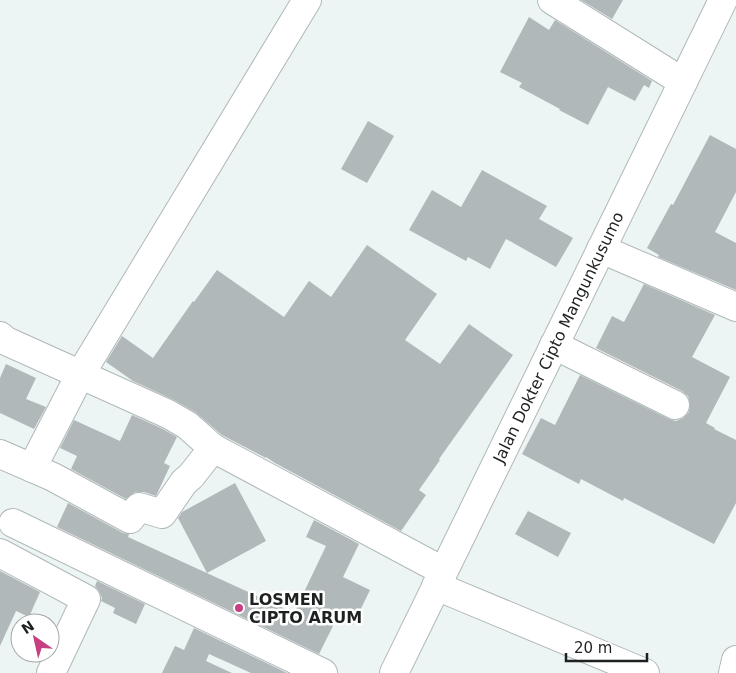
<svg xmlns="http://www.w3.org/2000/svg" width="736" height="673" viewBox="0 0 736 673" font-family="'DejaVu Sans',sans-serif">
<rect width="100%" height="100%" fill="#ecf4f4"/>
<g fill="#b1b8b9">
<polygon points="581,0 623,0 612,19"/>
<polygon points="529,17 549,30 555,20 652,81 649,88 644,85 635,101 608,87 588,125 559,110 560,109 519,87 522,83 500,72"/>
<polygon points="368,121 394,136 367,183 341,169"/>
<polygon points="710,135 736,149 736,192 715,232 736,243 736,290 658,257 659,255 647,248 671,204 673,205"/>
<polygon points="482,170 547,206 539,219 573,238 556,267 506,239 490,269 468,257 466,261 409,230 432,190 461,207"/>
<polygon points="367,245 437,294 405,340 440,364 469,324 513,355 439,459 440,460 419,490 426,495 401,531 275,463 266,457 266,458 222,435 195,412 174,400 133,381 106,362 122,336 153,358 193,301 194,302 217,270 284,317 309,281 331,297"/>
<polygon points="644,284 715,315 692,357 730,377 706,423 715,428 714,429 736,440 736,503 714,544 624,498 623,501 581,479 579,484 522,454 541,418 555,425 580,375 669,419 676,421 683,418 689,412 690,404 688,396 682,391 596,348 612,316 624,322"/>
<polygon points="6,364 36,378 26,399 46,407 34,429 0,413 0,378"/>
<polygon points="132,415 161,428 177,437 164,463 170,466 156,496 144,492 135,492 126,499 71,469 77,456 60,448 74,420 120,441"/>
<polygon points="235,483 266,541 207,573 178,518 182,512"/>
<polygon points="68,503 123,533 129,534 128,537 294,613 326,546 306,537 314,520 359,544 343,577 370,590 353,625 337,618 319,654 57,527"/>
<polygon points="528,511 571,533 558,557 515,534"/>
<polygon points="0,571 40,592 29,617 16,611 0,646"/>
<polygon points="97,581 145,604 136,624 113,613 115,608 101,601 102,598 99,591 95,586"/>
<polygon points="194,628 287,673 251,673 209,654 206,661 232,673 162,673 175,646 184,650"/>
</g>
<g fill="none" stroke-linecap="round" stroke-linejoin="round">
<g stroke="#b0b7b8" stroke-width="30">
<g id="minor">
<polyline points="552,0 683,82"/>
<polyline points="601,249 736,307"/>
<polyline points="0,336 6,341 168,414 187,425 213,448"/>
<polyline points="554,345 675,405"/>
<polyline points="0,454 53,477 130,519 139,507 162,514 184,482 191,476 213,448 443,571"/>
<polyline points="32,468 80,375 307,0"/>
<polyline points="13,523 323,673"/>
<polyline points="0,553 86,599 51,673"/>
<polyline points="436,586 645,673"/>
<polyline points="394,673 723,0"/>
<polyline points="733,673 736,660"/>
</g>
</g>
<use href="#minor" stroke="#fff" stroke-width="28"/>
</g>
<circle fill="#c53f82" stroke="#fff" stroke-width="2" cx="239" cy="608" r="5"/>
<g text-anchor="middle" stroke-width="5" stroke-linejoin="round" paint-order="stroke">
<g font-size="16" fill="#1e2121" stroke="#fff">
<text transform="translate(558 337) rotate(-64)" y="6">Jalan Dokter Cipto Mangunkusumo</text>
</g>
<g font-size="16" font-weight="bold" fill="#1e2121" stroke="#fff" text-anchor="start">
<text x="249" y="605">LOSMEN<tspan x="249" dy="18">CIPTO ARUM</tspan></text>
</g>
</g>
<g transform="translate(35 638) rotate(326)"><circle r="24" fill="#ffffff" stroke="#a5a6a6"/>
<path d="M0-4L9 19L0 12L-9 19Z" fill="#c53f82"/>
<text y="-8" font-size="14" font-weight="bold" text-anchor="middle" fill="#1e2121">N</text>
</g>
<path d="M566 653v8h81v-8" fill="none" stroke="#1e2121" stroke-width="2.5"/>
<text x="574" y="653" font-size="15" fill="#1e2121" stroke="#ffffff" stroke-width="4" paint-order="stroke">20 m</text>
</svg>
